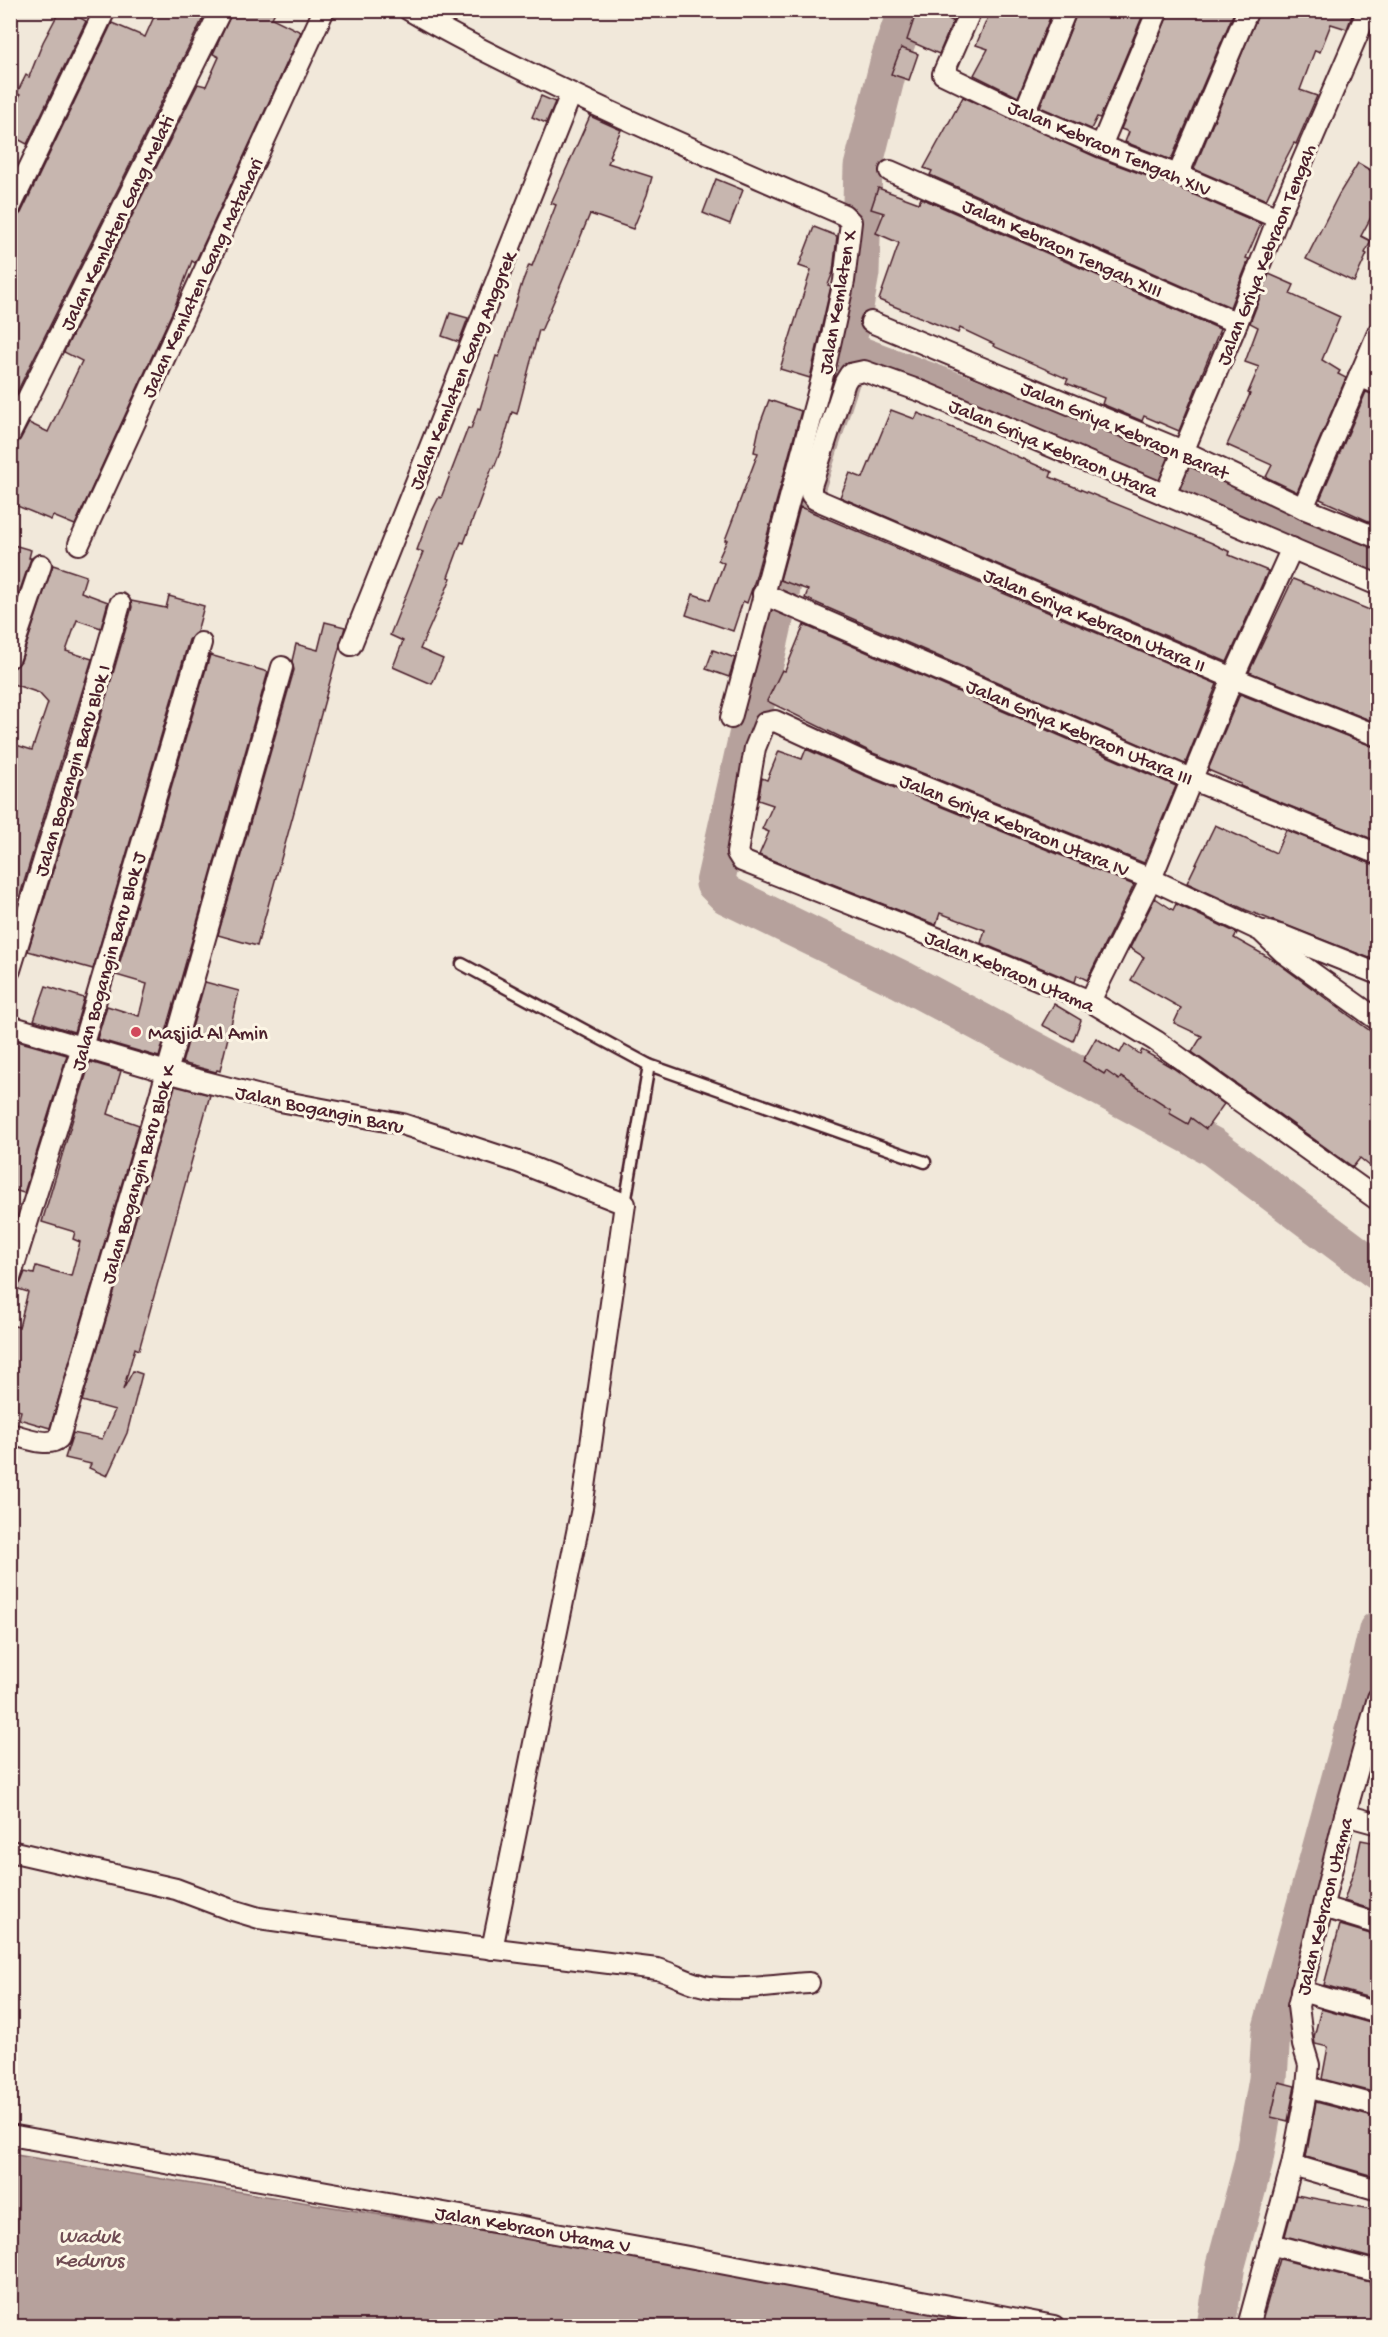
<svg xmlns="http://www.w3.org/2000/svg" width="1388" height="2337" viewBox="0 0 1388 2337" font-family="'Gochi Hand',sans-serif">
<rect width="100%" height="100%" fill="#f1e8da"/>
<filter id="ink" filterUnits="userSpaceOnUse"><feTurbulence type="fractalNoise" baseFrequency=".0167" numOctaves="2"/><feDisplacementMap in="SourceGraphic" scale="12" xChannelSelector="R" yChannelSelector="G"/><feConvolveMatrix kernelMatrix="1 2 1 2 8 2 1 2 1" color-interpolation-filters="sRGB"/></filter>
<g filter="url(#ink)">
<polygon fill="#b6a19c" stroke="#8b6d6f" stroke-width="1.5" points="10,2154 790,2282 1001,2326 11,2326"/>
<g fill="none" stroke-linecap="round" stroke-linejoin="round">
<g stroke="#b6a19c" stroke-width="39">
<polyline points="907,10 890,59 863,167 860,273 850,329 842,349 844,369 799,508 715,883 727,895 902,980 1213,1147 1378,1271"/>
<polyline points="842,349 1157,468 1378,564"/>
<polyline points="1216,2326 1226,2265 1253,2165 1268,2079 1271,2032 1356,1723 1378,1630"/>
</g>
</g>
<g fill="#c7b6af" stroke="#4a1f2b" stroke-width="1.5">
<polygon points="60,10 66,10 86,21 27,144 10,135 10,111 20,95 17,93 26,75 29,77 43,42"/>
<polygon points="157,10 207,10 10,406 10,226 14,219 21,213 112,23 145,37"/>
<polygon points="233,10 276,10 272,18 301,32 195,263 192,261 175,306 75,525 53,516 51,520 10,503 10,446 20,440 29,423 48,432 82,361 64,352 198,84 206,86 219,57 213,54"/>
<polygon points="917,10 929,10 953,21 939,54 907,40"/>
<polygon points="991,10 1053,10 1018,97 974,75 988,49 976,45"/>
<polygon points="1078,10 1145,10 1100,118 1097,117 1091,129 1040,107"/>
<polygon points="1170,10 1235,10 1171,160 1125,142 1129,132 1121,129"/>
<polygon points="1260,10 1354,10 1347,29 1331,24 1320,52 1315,50 1300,90 1317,96 1296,144 1294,143 1282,166 1266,200 1194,169"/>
<polygon points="901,48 918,54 909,80 891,74"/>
<polygon points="541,96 555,102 546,123 532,117"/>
<polygon points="963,97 1096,157 1174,186 1261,224 1246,258 1249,259 1230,307 930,175 932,171 924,168"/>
<polygon points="590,116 621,130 609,156 611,157 608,163 652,177 647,195 633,229 590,214 559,289 541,331 539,330 517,414 512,412 502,447 494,468 492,468 464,543 461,542 448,577 451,578 444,595 420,649 443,659 432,684 393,667 403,641 390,635 423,552 417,550 430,515 439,497 441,498 468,428 471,429 478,408 480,409 496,356 499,357 522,283 529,265 532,266 556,205 551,203"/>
<polygon points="1358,163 1377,174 1377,206 1361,236 1371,241 1365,253 1367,254 1354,282 1306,259 1339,194"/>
<polygon points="716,179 743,190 730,224 703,213"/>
<polygon points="878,188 919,203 921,198 1220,329 1179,431 1144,416 1142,421 1102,404 1104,398 1066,383 1068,379 993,346 994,344 960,328 958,333 879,300 899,243 876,233 884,213 871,209"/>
<polygon points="814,227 837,236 833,272 828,285 831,286 810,378 780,369 811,270 799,266"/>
<polygon points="1269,274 1294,285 1290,294 1340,317 1322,360 1340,371 1338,374 1346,378 1297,492 1266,477 1272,465 1227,445 1250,394 1248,393 1259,367 1245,362 1258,327 1250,323"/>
<polygon points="450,313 468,318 459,342 442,336"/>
<polygon points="1366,392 1377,396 1377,525 1320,499"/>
<polygon points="769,400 801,411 755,580 747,603 743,601 733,631 686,615 693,594 710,600 724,563 718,560 727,540 725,540 758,453 754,452 760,424"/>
<polygon points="891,410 915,419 918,413 953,428 1052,472 1050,477 1212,543 1230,552 1229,555 1268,571 1227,662 840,497 850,473 863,478"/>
<polygon points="800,507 1217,684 1185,764 805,598 808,590 780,580"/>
<polygon points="10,544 31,550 29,558 31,558 18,596 10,594"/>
<polygon points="53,565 86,576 81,592 108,602 101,628 77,620 66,651 92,659 10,928 10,743 32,750 48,703 39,693 10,683 10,671 21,661"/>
<polygon points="1293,579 1377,613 1377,723 1249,672"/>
<polygon points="169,596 204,606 197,632 189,640 93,969 28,951 98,726 132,607 131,601 166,608"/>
<polygon points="325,622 345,627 257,946 218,935 294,670 292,661 296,644 318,650"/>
<polygon points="804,625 1176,786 1144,863 873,753 767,701 782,670 785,671"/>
<polygon points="713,650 735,658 729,677 706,669"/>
<polygon points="210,655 268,672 159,1057 97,1039 107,1006 139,1016 147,984 116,975"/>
<polygon points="1240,694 1377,748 1377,841 1240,786 1241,784 1208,770"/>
<polygon points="806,749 863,775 1134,885 1087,980 1077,975 1075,982 981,943 985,930 940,913 936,925 759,855 769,832 762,829 773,805 758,800 762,778 767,780 779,751 802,759"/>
<polygon points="1215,825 1276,853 1286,830 1377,866 1377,961 1246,910 1187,883"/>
<polygon points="1155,898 1173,910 1176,904 1237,933 1234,938 1275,961 1377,1036 1377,1172 1360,1158 1353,1167 1192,1052 1202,1036 1174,1023 1181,1008 1131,980 1144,957 1130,948"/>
<polygon points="205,982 239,991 220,1071 217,1070 216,1072 182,1063"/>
<polygon points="46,986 84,998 74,1032 34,1020"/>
<polygon points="1054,1004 1081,1020 1073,1041 1042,1025"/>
<polygon points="1096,1038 1120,1053 1125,1044 1140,1054 1142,1050 1173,1068 1224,1104 1206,1129 1191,1118 1188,1124 1169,1113 1171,1109 1121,1077 1119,1080 1106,1071 1104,1074 1083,1061"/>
<polygon points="10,1039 67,1055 24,1193 10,1189"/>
<polygon points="90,1062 121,1071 108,1114 139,1125 50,1428 19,1419 21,1411 10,1408 10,1325 19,1327 28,1292 15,1288 21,1282 25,1272 34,1274 36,1266 71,1276 80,1242 73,1239 75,1232 42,1222"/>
<polygon points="175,1086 210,1095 139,1350 135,1348 123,1390 133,1371 142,1374 127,1433 107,1476 89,1468 91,1464 65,1458 73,1433 102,1439 115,1410 82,1401"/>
<polygon points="1361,1840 1377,1843 1377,1911 1344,1901 1356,1863"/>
<polygon points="1340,1925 1377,1936 1377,2000 1324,1985"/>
<polygon points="1321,2009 1377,2025 1377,2093 1322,2079 1328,2047 1315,2044 1314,2037"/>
<polygon points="1279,2082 1295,2086 1288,2121 1271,2117"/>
<polygon points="1316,2102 1377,2118 1377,2177 1306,2157"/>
<polygon points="1296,2195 1377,2210 1376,2259 1285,2236"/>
<polygon points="1280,2259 1370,2282 1370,2285 1377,2286 1377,2326 1359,2323 1357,2326 1283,2326 1262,2321"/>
</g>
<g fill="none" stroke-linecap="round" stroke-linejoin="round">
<g stroke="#4a1f2b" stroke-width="15">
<g id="service">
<polyline points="462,964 649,1065 925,1162"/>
<polyline points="625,1204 649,1065"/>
</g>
</g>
<g stroke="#4a1f2b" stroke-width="24">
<g id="minor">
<path d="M409,10C446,32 484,51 523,70C628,122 736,168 844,215L851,222L844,281L825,367L731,718"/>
<polyline points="971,10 943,74 1024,113 1101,146 1178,175 1278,218"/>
<polyline points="1024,113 1066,10"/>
<polyline points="1101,146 1158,10"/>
<polyline points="890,171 1237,323"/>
<polyline points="1178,175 1248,10"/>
<polyline points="10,208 105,10"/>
<polyline points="871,322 1183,451 1303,508 1378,538"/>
<polyline points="1359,376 1378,384"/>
<polyline points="10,434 221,10"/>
<polyline points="1165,495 1237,323 1278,218 1368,10"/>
<polyline points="1303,508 1378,333"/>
<polyline points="79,544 324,10"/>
<polyline points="1378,585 923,392 864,371 850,374 845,382 811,486 811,494 815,499 1233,678 1378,736"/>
<polyline points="763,594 1193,780 1378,854"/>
<polyline points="351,645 571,94"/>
<polyline points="10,657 41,565"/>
<polyline points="1264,931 1283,936 1378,974"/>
<polyline points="10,970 86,723 120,604"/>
<polyline points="1090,1001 1151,879 1233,678 1292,548"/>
<polyline points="1378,1020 1283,952 1261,931 1151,879 868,764 775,721 765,723 755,748 737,853 742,861 952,944 1090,1001 1156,1041 1378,1200"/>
<polyline points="10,1026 167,1072 280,1101 402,1124 518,1162 625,1204 582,1508 492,1949"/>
<polyline points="10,1278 82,1047 201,643"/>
<path d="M10,1434C24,1437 48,1448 59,1438L167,1072L282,667"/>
<polyline points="1345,1815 1378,1824"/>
<path d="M10,1851L176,1889L229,1909L259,1918L343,1930L657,1969C676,1974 691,1985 710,1987C742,1991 777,1985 809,1983"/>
<polyline points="1323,1907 1378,1924"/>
<polyline points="1301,1991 1378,2013"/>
<polyline points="1307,2087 1378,2106"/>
<polyline points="10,2135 683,2256 1054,2326"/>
<polyline points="1292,2165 1378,2190"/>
<polyline points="1270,2244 1378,2272"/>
<polyline points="1248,2326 1292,2165 1307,2087 1309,2065 1303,2045 1298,2006 1345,1815 1378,1698"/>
</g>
</g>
<use href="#service" stroke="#fcf5e5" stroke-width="10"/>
<use href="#minor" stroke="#fcf5e5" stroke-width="20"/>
</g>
</g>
<circle fill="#d1495b" stroke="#fcf5e5" stroke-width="2" cx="136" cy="1032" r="6"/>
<g text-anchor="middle" stroke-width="6" stroke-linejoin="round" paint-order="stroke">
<g font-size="20" fill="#4a1f2b" stroke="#fcf5e5">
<text transform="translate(1110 147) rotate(23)" y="7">Jalan Kebraon Tengah XIV</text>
<text transform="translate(116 222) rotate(-64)" y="7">Jalan Kemlaten Gang Melati</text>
<text transform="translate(1063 247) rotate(24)" y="7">Jalan Kebraon Tengah XIII</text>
<text transform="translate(1265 254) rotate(-68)" y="7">Jalan Griya Kebraon Tengah</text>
<text transform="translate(201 277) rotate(-65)" y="7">Jalan Kemlaten Gang Matahari</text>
<text transform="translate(836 302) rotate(-80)" y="7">Jalan Kemlaten X</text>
<text transform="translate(461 370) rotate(-68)" y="7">Jalan Kemlaten Gang Anggrek</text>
<text transform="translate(1125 429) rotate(23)" y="7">Jalan Griya Kebraon Barat</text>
<text transform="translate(1054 447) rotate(23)" y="7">Jalan Griya Kebraon Utara</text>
<text transform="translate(1095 619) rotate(23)" y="7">Jalan Griya Kebraon Utara II</text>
<text transform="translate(1080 731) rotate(23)" y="7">Jalan Griya Kebraon Utara III</text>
<text transform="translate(71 770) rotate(-73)" y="7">Jalan Bogangin Baru Blok I</text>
<text transform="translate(1015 824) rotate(22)" y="7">Jalan Griya Kebraon Utara IV</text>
<text transform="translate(107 961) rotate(-74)" y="7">Jalan Bogangin Baru Blok J</text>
<text transform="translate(1010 970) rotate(23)" y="7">Jalan Kebraon Utama</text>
<text transform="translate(320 1108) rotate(12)" y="7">Jalan Bogangin Baru</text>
<text transform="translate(137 1174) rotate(-74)" y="7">Jalan Bogangin Baru Blok K</text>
<text transform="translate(1323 1906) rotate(-76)" y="7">Jalan Kebraon Utama</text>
<text transform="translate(533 2228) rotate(10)" y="7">Jalan Kebraon Utama V</text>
</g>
<g font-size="20" fill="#4a1f2b" stroke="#fcf5e5" text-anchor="start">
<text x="148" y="1039">Masjid Al Amin</text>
</g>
<g font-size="21" font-style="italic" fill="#704c53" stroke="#fcf5e5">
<text x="89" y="2242">Waduk<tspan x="89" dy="24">Kedurus</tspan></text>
</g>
</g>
<rect width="1388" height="2337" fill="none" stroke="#fcf5e5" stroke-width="36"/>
<rect x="18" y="18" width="1352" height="2301" fill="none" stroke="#4a1f2b" stroke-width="2" filter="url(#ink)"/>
</svg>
